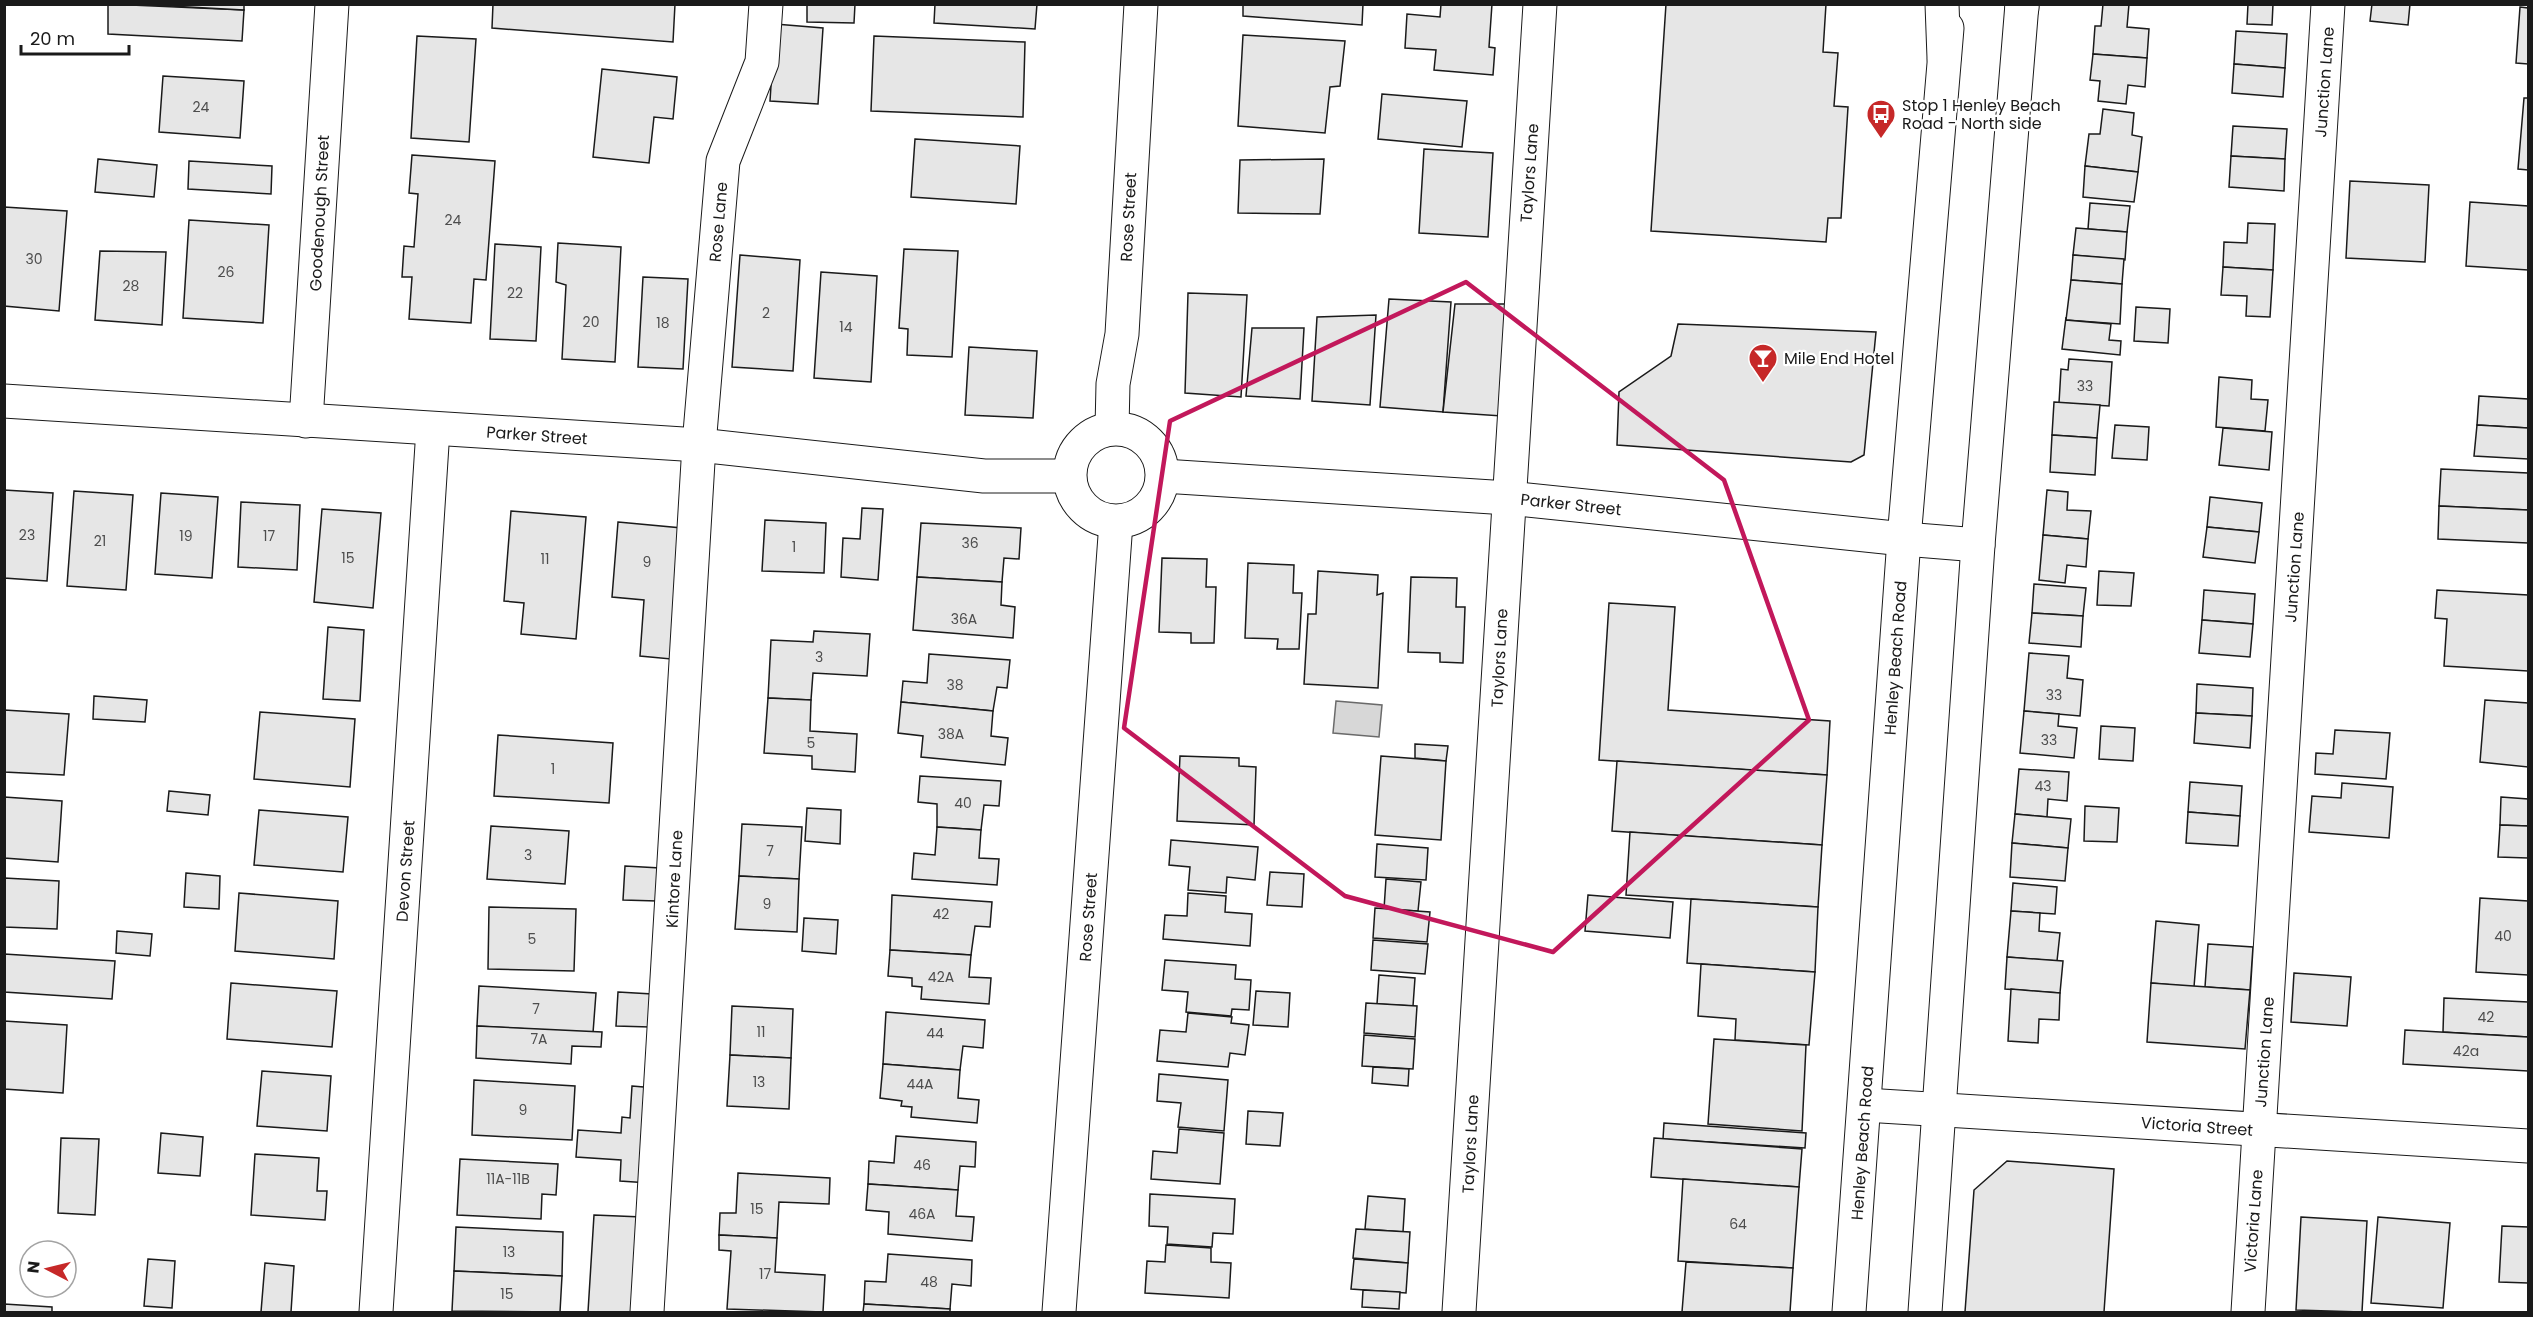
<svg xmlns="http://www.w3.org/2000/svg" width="2533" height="1317" viewBox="0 0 2533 1317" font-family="Poppins,sans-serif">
<rect width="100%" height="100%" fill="#fff"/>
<polygon fill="#d7d7d7" stroke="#6a6a6a" stroke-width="1.5" points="1336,701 1382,705 1379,737 1333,733"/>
<g fill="#e6e6e6" stroke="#1a1a1a" stroke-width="1.5">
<polygon points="108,4 244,10 242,41 108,34"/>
<polygon points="133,4 244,4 244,10"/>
<polygon points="493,4 675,4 673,42 492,28"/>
<polygon points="807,4 855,4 854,23 807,22"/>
<polygon points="935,4 1037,4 1035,29 934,23"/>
<polygon points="1243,4 1363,4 1362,25 1243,16"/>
<polygon points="1441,4 1492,4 1489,47 1495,48 1493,75 1434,70 1436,50 1405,48 1407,14 1440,17"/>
<polygon points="1666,4 1826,4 1823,52 1838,53 1834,106 1848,107 1841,218 1828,218 1826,242 1651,231"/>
<polygon points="2103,4 2129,4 2127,27 2149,29 2147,58 2093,54 2095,26 2101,26"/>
<polygon points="2248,4 2273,4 2272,25 2247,24"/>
<polygon points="2372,4 2410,4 2408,25 2370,21"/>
<polygon points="2520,7 2528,8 2528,64 2516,63"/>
<polygon points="775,24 823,28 818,104 770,101"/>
<polygon points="2236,31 2287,34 2285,68 2234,64"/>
<polygon points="1243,35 1345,41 1340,86 1330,87 1325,133 1238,126"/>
<polygon points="417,36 476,39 469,142 411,138"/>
<polygon points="874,36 1025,42 1023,117 871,111"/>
<polygon points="2093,54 2147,58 2145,87 2128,85 2126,104 2098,101 2100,81 2090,80"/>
<polygon points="2234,64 2285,68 2283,97 2232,93"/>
<polygon points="602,69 677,77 673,119 654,117 649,163 593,157"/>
<polygon points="163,76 244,81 240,138 159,132"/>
<polygon points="1382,94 1467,101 1462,147 1378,139"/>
<polygon points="2524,98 2528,98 2528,170 2518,169"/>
<polygon points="2103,109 2134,113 2132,135 2142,137 2138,172 2085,166 2089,134 2100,134"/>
<polygon points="2233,126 2287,129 2285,159 2231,156"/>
<polygon points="915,139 1020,146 1016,204 911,197"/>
<polygon points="1424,149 1493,153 1488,237 1419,233"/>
<polygon points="412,155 495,161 486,280 474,279 471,323 409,319 412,277 402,277 404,246 414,247 418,194 409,193"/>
<polygon points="2231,156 2285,159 2284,191 2229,187"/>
<polygon points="98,159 157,165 154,197 95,192"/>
<polygon points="1324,159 1320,214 1238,213 1240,160"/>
<polygon points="189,161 272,166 271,194 188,189"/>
<polygon points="2085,166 2138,172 2134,202 2083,197"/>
<polygon points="2350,181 2429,185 2425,262 2346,258"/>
<polygon points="2470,202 2528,206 2528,270 2466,266"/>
<polygon points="2090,203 2130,206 2127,232 2088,229"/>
<polygon points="4,207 67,211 59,311 4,306"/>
<polygon points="189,220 269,225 263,323 183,318"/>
<polygon points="2248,223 2275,224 2273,270 2223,267 2224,242 2247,243"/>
<polygon points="2076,228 2127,232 2125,260 2073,255"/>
<polygon points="558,243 621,247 615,362 562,359 566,285 556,282"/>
<polygon points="495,244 541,247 536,341 490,339"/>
<polygon points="904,249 958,251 952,357 907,355 908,329 899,328"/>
<polygon points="100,251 166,252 162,325 95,320"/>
<polygon points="740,255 800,260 793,371 732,367"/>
<polygon points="2073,255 2124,259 2122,284 2071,280"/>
<polygon points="2223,267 2273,270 2270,317 2246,316 2247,296 2221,295"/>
<polygon points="821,272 877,276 871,382 814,378"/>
<polygon points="643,277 688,279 683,369 638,367"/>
<polygon points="2071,280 2122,284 2120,324 2066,320"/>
<polygon points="1188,293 1247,295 1241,397 1185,393"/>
<polygon points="1389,299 1451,302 1443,412 1380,407"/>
<polygon points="1455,304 1510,304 1502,416 1443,412"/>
<polygon points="2136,307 2170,309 2168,343 2134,341"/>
<polygon points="1376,315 1370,405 1312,401 1317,317"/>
<polygon points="2066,317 2066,320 2111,324 2109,340 2121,341 2120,355 2062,349"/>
<polygon points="1678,324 1876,332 1864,455 1851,462 1617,445 1619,392 1671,356"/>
<polygon points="1252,328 1304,328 1300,399 1246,396"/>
<polygon points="969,347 1037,351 1033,418 965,415"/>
<polygon points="2069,359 2112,362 2109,406 2059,403 2061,369 2068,370"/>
<polygon points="2219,377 2252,380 2251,399 2268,400 2265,431 2216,427"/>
<polygon points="2479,396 2528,399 2528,428 2477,425"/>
<polygon points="2054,402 2100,405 2097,438 2052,435"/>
<polygon points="2115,425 2149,427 2147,460 2112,458"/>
<polygon points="2477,425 2528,428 2528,459 2474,456"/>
<polygon points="2223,428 2272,432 2269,470 2219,465"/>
<polygon points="2052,435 2097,438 2095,475 2050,472"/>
<polygon points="2441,469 2528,473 2528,510 2439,506"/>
<polygon points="4,490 53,493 47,581 4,578"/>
<polygon points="2047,490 2068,492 2067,510 2091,511 2088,539 2043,535"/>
<polygon points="74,491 133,495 126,590 67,586"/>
<polygon points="161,493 218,497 212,578 155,574"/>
<polygon points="2210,497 2262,503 2259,532 2207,527"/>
<polygon points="241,502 300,505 297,570 238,567"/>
<polygon points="2439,506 2528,510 2528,543 2438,539"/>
<polygon points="862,508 883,509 878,580 841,577 843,538 860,539"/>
<polygon points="322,509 381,513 373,608 314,602"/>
<polygon points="511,511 586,517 576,639 521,634 524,603 504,601"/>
<polygon points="765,520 826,523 824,573 762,571"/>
<polygon points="618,522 682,528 671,659 640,656 644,600 612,597"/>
<polygon points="921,523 1021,528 1019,559 1004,558 1002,582 917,577"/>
<polygon points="2207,527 2259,532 2255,563 2203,557"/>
<polygon points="2043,535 2088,539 2086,567 2067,565 2065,583 2039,580"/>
<polygon points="1162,558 1207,559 1206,587 1216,587 1214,643 1191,643 1191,633 1159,632"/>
<polygon points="1248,563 1294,565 1293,593 1302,593 1299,649 1277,649 1278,639 1245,638"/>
<polygon points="1318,571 1378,575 1377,595 1383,593 1378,688 1304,684 1308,614 1316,614"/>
<polygon points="2099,571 2134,573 2131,606 2097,605"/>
<polygon points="917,577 1002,582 1001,605 1015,607 1013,638 913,630"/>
<polygon points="1411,577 1457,578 1456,607 1465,607 1463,663 1440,662 1440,653 1408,652"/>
<polygon points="2034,584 2086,588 2083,616 2032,613"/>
<polygon points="2204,590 2255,594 2253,624 2202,620"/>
<polygon points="2437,590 2528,595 2528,671 2444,666 2447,619 2435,618"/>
<polygon points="1609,603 1675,607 1668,710 1830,721 1827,775 1599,760"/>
<polygon points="2032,613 2083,616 2081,647 2029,643"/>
<polygon points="2202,620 2253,624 2250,657 2199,653"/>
<polygon points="328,627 364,630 360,701 323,699"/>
<polygon points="814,631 870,634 867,676 813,673 811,700 768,698 771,640 813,642"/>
<polygon points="2029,653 2069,656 2067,678 2083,680 2080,716 2024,711"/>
<polygon points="929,654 1010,660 1007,688 997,687 993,711 901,702 903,681 927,683"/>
<polygon points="2197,684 2253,688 2252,716 2196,713"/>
<polygon points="94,696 147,700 145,722 93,719"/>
<polygon points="768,698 811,700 810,731 857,734 855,772 812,769 812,756 764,753"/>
<polygon points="2485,700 2528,703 2528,767 2480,762"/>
<polygon points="901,702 993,711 991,736 1008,738 1005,765 921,757 923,736 898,733"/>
<polygon points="4,710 69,714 64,775 4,772"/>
<polygon points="2024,711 2059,714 2058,726 2077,728 2074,758 2020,753"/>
<polygon points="260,712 355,719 350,787 254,779"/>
<polygon points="2196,713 2252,716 2250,748 2194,743"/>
<polygon points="2101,726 2135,728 2133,761 2099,759"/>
<polygon points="2335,730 2390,733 2386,779 2315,774 2316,753 2333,754"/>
<polygon points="498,735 613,743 609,803 494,796"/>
<polygon points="1415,744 1448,746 1446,761 1415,758"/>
<polygon points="1180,756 1239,758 1239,766 1256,767 1254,825 1177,821"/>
<polygon points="1381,756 1446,761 1441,840 1375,835"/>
<polygon points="1617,761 1827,775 1822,845 1612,831"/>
<polygon points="2019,769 2069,772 2067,801 2048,799 2047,817 2015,814"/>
<polygon points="920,776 1001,781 999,806 984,805 981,830 937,827 937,804 918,802"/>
<polygon points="2190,782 2242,786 2240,816 2188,812"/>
<polygon points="2342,783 2393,787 2389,838 2309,832 2312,796 2341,798"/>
<polygon points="169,791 210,795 208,815 167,811"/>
<polygon points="4,797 62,801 58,862 4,858"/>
<polygon points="2501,797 2528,799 2528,826 2500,825"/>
<polygon points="2085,806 2119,808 2117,842 2084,841"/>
<polygon points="807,808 841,810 840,844 805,841"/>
<polygon points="259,810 348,817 343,872 254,865"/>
<polygon points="2188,812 2240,816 2238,846 2186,843"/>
<polygon points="2015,814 2071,819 2068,848 2012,843"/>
<polygon points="742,824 802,827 799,879 739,876"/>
<polygon points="2500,825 2528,826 2528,858 2498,857"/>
<polygon points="491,826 569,831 565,884 487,879"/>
<polygon points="937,827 981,830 979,858 999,859 997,885 912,879 914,853 935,855"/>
<polygon points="1630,832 1822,845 1818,907 1626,895"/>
<polygon points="1171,840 1258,847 1255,880 1227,877 1226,893 1188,890 1190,867 1169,865"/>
<polygon points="2012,843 2068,848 2065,881 2010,877"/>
<polygon points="1377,844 1428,848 1426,880 1375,877"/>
<polygon points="625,866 660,868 657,901 623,900"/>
<polygon points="1270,872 1304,874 1302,907 1267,905"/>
<polygon points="186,873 220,876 219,909 184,907"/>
<polygon points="739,876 799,879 797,932 735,929"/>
<polygon points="4,878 59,881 57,929 4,927"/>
<polygon points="1386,879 1421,882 1418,911 1384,909"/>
<polygon points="2013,883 2057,887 2055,914 2011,911"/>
<polygon points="239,893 338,901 334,959 235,951"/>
<polygon points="1188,893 1226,896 1225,912 1252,914 1250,946 1163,939 1165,915 1187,916"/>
<polygon points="892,895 992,902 990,927 975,926 971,955 890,950"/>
<polygon points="1588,895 1673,902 1670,938 1585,931"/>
<polygon points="2480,898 2528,901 2528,975 2476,972"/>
<polygon points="1691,899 1818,907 1815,972 1687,963"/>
<polygon points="489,907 576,909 574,971 488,969"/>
<polygon points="1375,908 1430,912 1427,942 1373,938"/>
<polygon points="2011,911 2040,913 2039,931 2060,933 2057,961 2007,957"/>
<polygon points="804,918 838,920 836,954 802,951"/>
<polygon points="2156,921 2199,925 2194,987 2151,983"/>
<polygon points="117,931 152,934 150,956 116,953"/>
<polygon points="1373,940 1428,944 1425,974 1371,970"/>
<polygon points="2208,944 2253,947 2250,990 2205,987"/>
<polygon points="890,950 971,955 969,977 991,978 989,1004 921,999 922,987 912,986 912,978 888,976"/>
<polygon points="4,954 115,961 112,999 4,992"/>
<polygon points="2007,957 2063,961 2060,993 2005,989"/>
<polygon points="1165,960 1236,965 1235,979 1251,980 1249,1010 1232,1009 1231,1016 1186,1012 1188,992 1162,990"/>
<polygon points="1701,964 1815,972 1809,1045 1735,1040 1736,1019 1698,1016"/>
<polygon points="2294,973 2351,977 2347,1026 2291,1022"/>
<polygon points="1379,975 1415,978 1413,1006 1377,1004"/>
<polygon points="231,983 337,991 332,1047 227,1039"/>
<polygon points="2151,983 2250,990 2245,1049 2147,1042"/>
<polygon points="479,986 596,993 593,1033 477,1026"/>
<polygon points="2011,989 2060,993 2059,1020 2039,1019 2038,1043 2008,1041"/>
<polygon points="1256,991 1290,993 1288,1027 1253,1025"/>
<polygon points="618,992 652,994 650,1027 616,1026"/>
<polygon points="2444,998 2528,1002 2528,1037 2443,1032"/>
<polygon points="1366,1003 1417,1006 1415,1037 1364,1033"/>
<polygon points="732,1006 793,1009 791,1058 730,1055"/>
<polygon points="886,1012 985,1020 983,1048 963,1046 960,1070 883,1064"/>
<polygon points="1188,1013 1232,1017 1231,1023 1249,1025 1245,1055 1230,1053 1228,1067 1157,1061 1160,1030 1186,1032"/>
<polygon points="4,1021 67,1025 63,1093 4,1089"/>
<polygon points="477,1026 602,1032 601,1047 572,1046 571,1064 476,1058"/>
<polygon points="2405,1030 2528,1037 2528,1071 2403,1064"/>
<polygon points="1364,1035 1415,1039 1413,1069 1362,1066"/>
<polygon points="1714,1039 1806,1045 1802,1131 1708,1124"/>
<polygon points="730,1055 791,1058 789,1109 727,1106"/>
<polygon points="883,1064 960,1070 958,1098 979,1100 977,1123 911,1117 912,1107 901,1106 902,1101 880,1098"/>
<polygon points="1373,1067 1409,1069 1408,1086 1372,1083"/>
<polygon points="262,1071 331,1076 327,1131 257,1126"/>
<polygon points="1159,1074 1228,1080 1224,1131 1178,1127 1181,1103 1157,1101"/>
<polygon points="474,1080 575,1086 572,1140 472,1135"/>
<polygon points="632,1086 655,1088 649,1183 620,1181 621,1160 576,1157 578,1130 621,1133 622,1117 630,1118"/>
<polygon points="1248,1111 1283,1113 1280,1146 1246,1144"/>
<polygon points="1664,1123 1806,1133 1805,1148 1663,1139"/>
<polygon points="1179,1129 1224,1133 1220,1184 1151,1179 1153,1151 1177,1153"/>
<polygon points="161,1133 203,1137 200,1176 158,1173"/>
<polygon points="896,1136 976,1142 975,1167 960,1166 958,1190 868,1184 869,1161 894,1163"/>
<polygon points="61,1138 99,1139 95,1215 58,1213"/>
<polygon points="1654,1138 1802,1149 1799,1187 1651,1177"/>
<polygon points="255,1154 319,1158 317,1191 327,1191 325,1220 251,1215"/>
<polygon points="460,1159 558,1164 556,1195 542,1194 541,1219 457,1215"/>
<polygon points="2007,1161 2114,1169 2104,1312 1965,1312 1974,1190"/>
<polygon points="738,1173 830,1178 829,1204 779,1202 777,1238 719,1235 720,1213 736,1213"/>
<polygon points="1683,1179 1799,1187 1793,1268 1678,1261"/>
<polygon points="868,1184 958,1190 956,1216 974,1217 972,1241 888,1234 889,1212 866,1210"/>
<polygon points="1150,1194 1235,1199 1233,1234 1213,1233 1212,1247 1167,1244 1168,1227 1149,1226"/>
<polygon points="1368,1196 1405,1199 1403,1232 1365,1229"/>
<polygon points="594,1215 642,1217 636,1312 588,1312"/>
<polygon points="2301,1217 2367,1221 2362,1312 2296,1310"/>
<polygon points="2378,1217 2450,1223 2443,1308 2371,1303"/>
<polygon points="2502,1226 2528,1227 2528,1283 2499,1282"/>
<polygon points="456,1227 563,1232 562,1276 454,1271"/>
<polygon points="1356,1229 1410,1232 1408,1263 1353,1258"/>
<polygon points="719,1235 777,1238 775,1272 825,1275 823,1312 727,1309 731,1251 719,1250"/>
<polygon points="1166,1245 1211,1248 1211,1262 1231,1263 1229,1298 1145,1293 1147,1261 1165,1262"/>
<polygon points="888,1254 972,1260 971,1286 952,1284 950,1309 864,1304 865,1281 886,1282"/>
<polygon points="148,1259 175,1261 172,1308 144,1306"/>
<polygon points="1354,1259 1408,1263 1406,1293 1351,1289"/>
<polygon points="1686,1262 1793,1268 1790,1312 1682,1312"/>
<polygon points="265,1263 294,1266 291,1312 261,1312"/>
<polygon points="454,1271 562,1276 560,1312 452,1311"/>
<polygon points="1363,1290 1400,1292 1399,1309 1362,1307"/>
<polygon points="4,1304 52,1307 52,1312 4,1312"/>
<polygon points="864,1304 950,1309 950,1312 863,1312"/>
</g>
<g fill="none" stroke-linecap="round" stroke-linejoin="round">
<g stroke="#1a1a1a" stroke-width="35">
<g id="minor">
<polyline points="4,401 699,445 984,476 1069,476"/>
<polyline points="306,421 332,4"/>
<polyline points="1112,428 1113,384 1122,334 1141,4"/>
<circle cx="1116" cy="475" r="46"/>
<polyline points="1163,476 1508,498 1904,539 1978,545"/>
<polyline points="1865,1105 2528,1146"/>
<polyline points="376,1312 433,429"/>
<polyline points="647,1312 699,445 723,161 762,62 766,4"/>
<polyline points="1059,1312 1116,522"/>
<polyline points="1459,1312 1540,4"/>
<polyline points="2248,1312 2328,4"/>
</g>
</g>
<g stroke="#1a1a1a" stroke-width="35">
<g id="major">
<polyline points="1849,1312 1904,539 1947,28"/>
<polyline points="1925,1312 1978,545 2022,4"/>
</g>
</g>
<g stroke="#1a1a1a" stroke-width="35">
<g id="highway">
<polyline points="1942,4 1944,58"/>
<polyline points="2022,8 2022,4"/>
</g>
</g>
<use href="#minor" stroke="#fff" stroke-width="33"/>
<use href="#major" stroke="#fff" stroke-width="33"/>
<use href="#highway" stroke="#fff" stroke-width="33"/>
</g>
<path fill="none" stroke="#c2185b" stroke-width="4.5" stroke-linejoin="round" d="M1466,282L1724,480L1809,720L1553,952L1345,896L1124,728L1170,421Z"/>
<defs>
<g id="bus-pin" transform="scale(1.5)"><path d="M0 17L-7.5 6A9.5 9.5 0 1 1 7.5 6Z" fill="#c62828" stroke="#fff"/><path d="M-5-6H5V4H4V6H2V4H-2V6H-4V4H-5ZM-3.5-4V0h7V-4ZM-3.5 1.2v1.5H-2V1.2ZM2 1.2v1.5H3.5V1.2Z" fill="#fff"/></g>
<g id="bar-pin" transform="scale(1.5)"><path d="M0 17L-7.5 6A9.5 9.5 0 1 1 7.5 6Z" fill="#c62828" stroke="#fff"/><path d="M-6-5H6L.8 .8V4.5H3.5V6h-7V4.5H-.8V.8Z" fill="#fff"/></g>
</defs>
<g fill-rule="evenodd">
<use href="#bus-pin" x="1881" y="114"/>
<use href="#bar-pin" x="1763" y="358"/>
</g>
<g text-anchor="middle" stroke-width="4.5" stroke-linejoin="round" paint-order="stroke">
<g font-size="14" fill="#4d4d4d">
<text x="201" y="112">24</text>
<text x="453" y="225">24</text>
<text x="34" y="264">30</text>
<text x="226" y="277">26</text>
<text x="131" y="291">28</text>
<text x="515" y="298">22</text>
<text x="766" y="318">2</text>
<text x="591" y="327">20</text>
<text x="663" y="328">18</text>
<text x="846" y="332">14</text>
<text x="2085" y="391">33</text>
<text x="27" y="540">23</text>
<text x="186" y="541">19</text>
<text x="269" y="541">17</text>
<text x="100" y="546">21</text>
<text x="970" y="548">36</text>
<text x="794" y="552">1</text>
<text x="348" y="563">15</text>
<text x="545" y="564">11</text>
<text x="647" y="567">9</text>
<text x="964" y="624">36A</text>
<text x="819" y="662">3</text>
<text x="955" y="690">38</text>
<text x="2054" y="700">33</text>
<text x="951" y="739">38A</text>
<text x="2049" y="745">33</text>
<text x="811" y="748">5</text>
<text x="553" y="774">1</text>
<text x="2043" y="791">43</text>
<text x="963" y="808">40</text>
<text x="770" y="856">7</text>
<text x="528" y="860">3</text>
<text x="767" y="909">9</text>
<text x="941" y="919">42</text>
<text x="2503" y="941">40</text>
<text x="532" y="944">5</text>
<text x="941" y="982">42A</text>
<text x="536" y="1014">7</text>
<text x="2486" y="1022">42</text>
<text x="761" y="1037">11</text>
<text x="935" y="1038">44</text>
<text x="539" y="1044">7A</text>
<text x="2466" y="1056">42a</text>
<text x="759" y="1087">13</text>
<text x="920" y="1089">44A</text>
<text x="523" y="1115">9</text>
<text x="922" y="1170">46</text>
<text x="508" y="1184">11A-11B</text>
<text x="757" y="1214">15</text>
<text x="922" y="1219">46A</text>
<text x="1738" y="1229">64</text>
<text x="509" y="1257">13</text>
<text x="765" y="1279">17</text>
<text x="929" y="1287">48</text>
<text x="507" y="1299">15</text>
</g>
<g font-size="16" fill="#1a1a1a" stroke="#fff">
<text transform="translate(2324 82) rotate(-86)" y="6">Junction Lane</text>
<text transform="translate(1529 173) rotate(-86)" y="6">Taylors Lane</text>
<text transform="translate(319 213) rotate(-87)" y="6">Goodenough Street</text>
<text transform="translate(1128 217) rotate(-87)" y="6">Rose Street</text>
<text transform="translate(718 222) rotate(-85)" y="6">Rose Lane</text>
<text transform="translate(537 435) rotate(4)" y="6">Parker Street</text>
<text transform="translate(1571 504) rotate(6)" y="6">Parker Street</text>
<text transform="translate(2294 567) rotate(-86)" y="6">Junction Lane</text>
<text transform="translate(1499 658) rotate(-87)" y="6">Taylors Lane</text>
<text transform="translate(1895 658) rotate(-86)" y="6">Henley Beach Road</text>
<text transform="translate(405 871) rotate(-86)" y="6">Devon Street</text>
<text transform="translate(674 879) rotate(-87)" y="6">Kintore Lane</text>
<text transform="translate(1088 917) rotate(-86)" y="6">Rose Street</text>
<text transform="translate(2264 1052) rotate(-86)" y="6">Junction Lane</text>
<text transform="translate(2197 1126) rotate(4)" y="6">Victoria Street</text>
<text transform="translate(1862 1143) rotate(-86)" y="6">Henley Beach Road</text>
<text transform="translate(1470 1144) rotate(-87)" y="6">Taylors Lane</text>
<text transform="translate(2253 1221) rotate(-86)" y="6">Victoria Lane</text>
</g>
<g font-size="16" fill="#1a1a1a" stroke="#fff" text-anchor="start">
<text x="1902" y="111">Stop 1 Henley Beach<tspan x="1902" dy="18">Road - North side</tspan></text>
<text x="1784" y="364">Mile End Hotel</text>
</g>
</g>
<rect width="2533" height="1317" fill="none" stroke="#1a1a1a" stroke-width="12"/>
<g transform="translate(48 1269) rotate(277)"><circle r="28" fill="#ffffff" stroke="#a3a3a3" stroke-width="1.5"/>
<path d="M0-4.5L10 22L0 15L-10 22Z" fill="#c62828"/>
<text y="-9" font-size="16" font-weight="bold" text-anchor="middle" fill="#1a1a1a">N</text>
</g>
<path d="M21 45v9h108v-9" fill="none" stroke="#1a1a1a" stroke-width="3"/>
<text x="30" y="45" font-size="18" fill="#1a1a1a" stroke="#ffffff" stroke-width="4.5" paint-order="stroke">20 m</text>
</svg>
